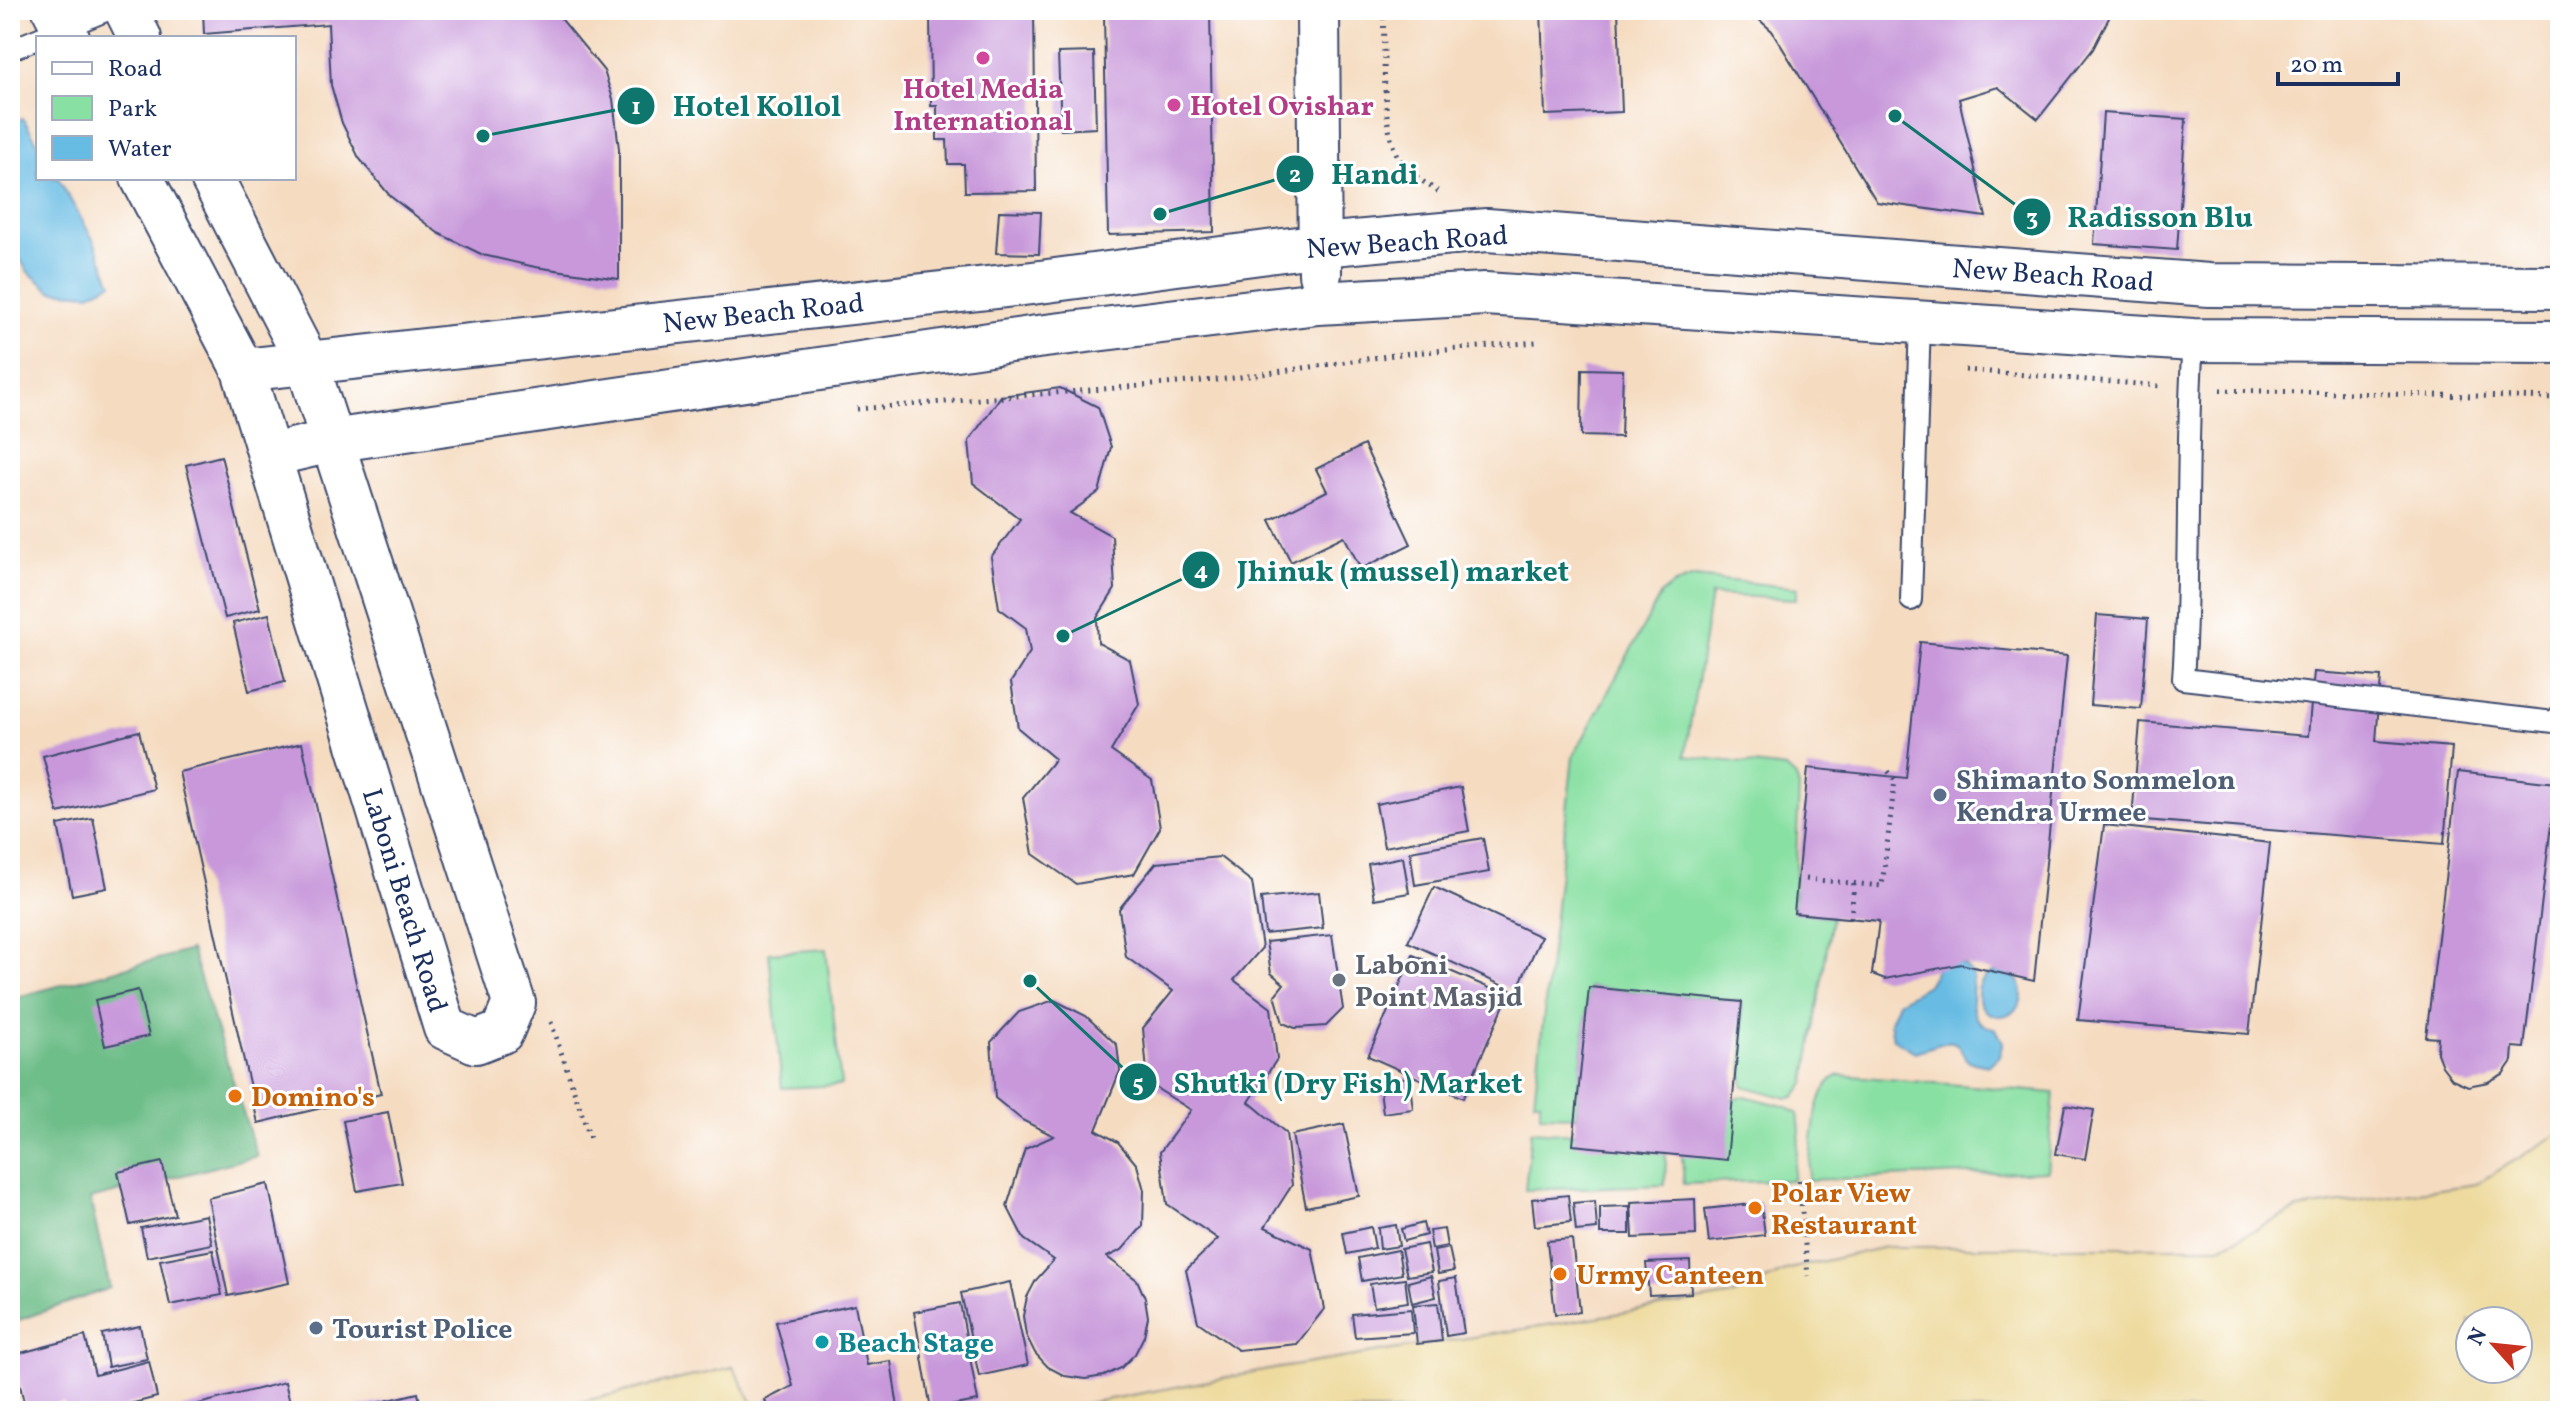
<svg xmlns="http://www.w3.org/2000/svg" width="2570" height="1421" viewBox="0 0 2570 1421" font-family="Vollkorn,serif">
<rect width="100%" height="100%" fill="#fff"/>
<filter id="ink" filterUnits="userSpaceOnUse"><feTurbulence type="fractalNoise" baseFrequency=".0125" numOctaves="2"/><feDisplacementMap in="SourceGraphic" scale="16" xChannelSelector="R" yChannelSelector="G"/><feConvolveMatrix kernelMatrix="1 2 1 2 8 2 1 2 1" color-interpolation-filters="sRGB"/></filter>
<filter id="wash" filterUnits="userSpaceOnUse"><feTurbulence type="fractalNoise" baseFrequency=".006" numOctaves="4" result="noise"/><feDisplacementMap in="SourceGraphic" scale="32" xChannelSelector="R" yChannelSelector="G"/><feGaussianBlur stdDeviation="1.8" result="paint"/><feColorMatrix in="noise" values="0 0 0 0 0 0 0 0 0 0 0 0 0 0 0 0 0 1.4 0 .05"/><feComposite in="paint" operator="in"/></filter>
<g filter="url(#wash)">
<rect width="100%" height="100%" fill="#f5dcc1"/>
<g fill="#89e0a3" stroke="#528880" stroke-width="2">
<polygon points="1694,577 1798,588 1796,599 1711,595 1685,756 1786,768 1796,777 1799,787 1794,912 1832,917 1805,1084 1794,1097 1788,1098 1743,1086 1742,1002 1589,987 1576,1116 1540,1115 1540,1101 1534,1101 1573,757 1661,594 1673,585"/>
<polygon points="826,949 841,1085 782,1088 769,953"/>
<path d="M1840,1075L2054,1093L2047,1171L1808,1180C1812,1152 1811,1085 1840,1075Z"/>
<polygon points="1745,1096 1787,1107 1798,1114 1800,1131 1793,1180 1684,1184 1682,1156 1733,1100"/>
<polygon points="1531,1131 1575,1134 1666,1154 1665,1185 1525,1190"/>
</g>
<polygon fill="#6ebe89" stroke="#447674" stroke-width="2" points="191,950 257,1156 90,1199 110,1288 10,1323 10,999"/>
<g fill="#eeda9e" stroke="#84847e" stroke-width="2" fill-rule="evenodd">
<path d="M2560,1133V1411H1044L1280,1368L1734,1295L1789,1269L1886,1247H2220L2298,1209L2476,1184ZM2470,1321H2518V1369H2470Z"/>
<polygon points="733,1367 757,1411 559,1411 558,1407"/>
</g>
<g fill="#67bce3" stroke="#4176a0" stroke-width="2">
<polygon points="23,118 38,144 38,178 58,178 94,241 112,283 90,294 51,291 27,271 10,241 10,123"/>
<path d="M1955,961L1964,965L1973,975C1973,997 1965,1024 1995,1028L2003,1042L1999,1056L1988,1066L1969,1062L1957,1044L1950,1041L1915,1052L1893,1039L1890,1021L1898,1002L1927,985L1938,966Z"/>
<circle cx="2000" cy="994" r="22"/>
</g>
<g id="blocks">
<g fill="#c898da">
<polygon points="203,10 547,10 559,16 604,71 613,99 619,149 619,279 535,267 483,255 438,233 390,196 359,158 342,123 331,85 328,24 204,34"/>
<polygon points="930,10 1034,10 1036,191 965,192 964,164 948,164 947,140 937,140 937,106 931,106"/>
<polygon points="1541,10 1618,10 1622,112 1545,115"/>
<polygon points="1748,10 2113,10 2093,49 2038,119 1998,87 1959,99 1986,217 1877,202 1772,31"/>
<polygon points="1210,11 1214,232 1108,235 1104,14"/>
<polygon points="1094,52 1096,128 1061,130 1058,53"/>
<polygon points="2103,113 2186,119 2177,250 2094,244"/>
<polygon points="999,211 1041,212 1039,254 996,253"/>
<polygon points="1582,369 1623,370 1621,437 1581,436"/>
<polygon points="1060,388 1098,407 1111,447 1099,492 1070,513 1112,536 1115,589 1097,618 1098,643 1130,660 1139,704 1111,751 1152,780 1160,828 1134,874 1076,884 1033,854 1023,798 1055,759 1018,728 1011,682 1030,652 1026,628 999,608 991,557 1020,519 973,483 969,441 1001,396"/>
<polygon points="1364,445 1411,544 1361,569 1344,536 1291,562 1270,520 1327,491 1316,469"/>
<polygon points="221,456 260,609 225,618 186,465"/>
<polygon points="269,614 285,682 249,691 233,623"/>
<polygon points="2097,615 2148,619 2141,709 2090,705"/>
<polygon points="1920,642 2067,656 2034,981 1961,964 1885,979 1872,974 1879,921 1794,913 1808,768 1906,778"/>
<polygon points="2314,672 2381,677 2376,741 2452,747 2444,844 2132,819 2140,722 2308,736"/>
<polygon points="139,731 154,789 58,813 43,756"/>
<polygon points="302,743 381,1094 258,1123 179,772"/>
<polygon points="2458,772 2556,783 2524,1048 2513,1047 2512,1061 2503,1074 2488,1082 2468,1086 2452,1079 2442,1066 2437,1053 2438,1038 2426,1037"/>
<polygon points="1461,787 1469,831 1384,847 1376,804"/>
<polygon points="93,818 107,888 72,895 58,825"/>
<polygon points="2104,825 2270,843 2249,1034 2078,1020"/>
<polygon points="1483,838 1489,872 1415,885 1410,851"/>
<polygon points="1220,857 1252,882 1262,948 1234,980 1271,1008 1277,1059 1249,1102 1286,1133 1292,1185 1265,1227 1312,1249 1324,1309 1297,1344 1238,1350 1198,1322 1186,1270 1218,1239 1167,1204 1160,1152 1191,1110 1148,1083 1143,1028 1173,991 1126,957 1119,909 1156,863"/>
<polygon points="1403,857 1409,893 1374,899 1368,864"/>
<polygon points="1434,887 1541,937 1516,992 1408,942"/>
<polygon points="1319,892 1323,928 1265,934 1261,898"/>
<polygon points="1332,935 1343,1009 1326,1026 1295,1028 1283,1023 1275,995 1284,984 1271,973 1266,942"/>
<polygon points="1413,955 1508,996 1463,1098 1368,1056"/>
<polygon points="1589,987 1742,1002 1727,1160 1573,1145"/>
<polygon points="138,990 149,1036 105,1046 95,1000"/>
<polygon points="1054,1000 1086,1016 1117,1045 1120,1071 1096,1130 1118,1142 1137,1165 1144,1190 1143,1226 1122,1250 1107,1257 1137,1280 1145,1298 1148,1317 1144,1336 1135,1354 1121,1368 1104,1376 1085,1379 1065,1376 1048,1367 1035,1353 1026,1335 1023,1316 1027,1297 1036,1280 1054,1260 1024,1239 1007,1206 1025,1149 1054,1136 1022,1120 995,1098 991,1042 1019,1012"/>
<polygon points="1409,1077 1413,1109 1383,1113 1379,1081"/>
<polygon points="2065,1105 2094,1110 2085,1159 2056,1154"/>
<polygon points="388,1112 402,1183 357,1191 343,1121"/>
<polygon points="1344,1124 1359,1196 1306,1207 1292,1135"/>
<polygon points="162,1162 175,1215 130,1225 118,1172"/>
<polygon points="268,1184 289,1283 228,1296 208,1198"/>
<polygon points="1568,1195 1571,1222 1535,1226 1532,1199"/>
<polygon points="1695,1199 1696,1235 1633,1238 1631,1202"/>
<polygon points="1595,1201 1597,1229 1576,1231 1573,1203"/>
<polygon points="1761,1203 1765,1235 1709,1242 1705,1209"/>
<polygon points="1630,1206 1630,1234 1600,1234 1600,1207"/>
<polygon points="206,1215 212,1244 147,1257 141,1228"/>
<polygon points="1423,1223 1426,1235 1404,1241 1401,1229"/>
<polygon points="1396,1225 1399,1246 1380,1249 1378,1228"/>
<polygon points="1371,1227 1375,1248 1347,1254 1343,1233"/>
<polygon points="1444,1229 1447,1246 1432,1249 1429,1231"/>
<polygon points="1572,1239 1580,1312 1555,1314 1547,1241"/>
<polygon points="1426,1244 1432,1272 1407,1276 1401,1249"/>
<polygon points="1449,1248 1454,1271 1438,1274 1434,1251"/>
<polygon points="213,1250 222,1295 170,1305 160,1260"/>
<polygon points="1398,1250 1402,1274 1362,1281 1358,1258"/>
<polygon points="1690,1261 1691,1293 1649,1295 1646,1263"/>
<polygon points="1431,1276 1436,1297 1412,1303 1408,1282"/>
<polygon points="1456,1278 1464,1333 1446,1336 1439,1281"/>
<polygon points="1405,1279 1408,1302 1374,1307 1370,1284"/>
<polygon points="1010,1282 1028,1365 979,1376 961,1293"/>
<polygon points="960,1303 978,1401 931,1409 914,1312"/>
<polygon points="1438,1303 1442,1341 1417,1344 1413,1305"/>
<polygon points="855,1305 867,1365 891,1361 898,1408 769,1411 765,1400 793,1386 776,1322"/>
<polygon points="1411,1309 1413,1333 1355,1337 1352,1314"/>
<polygon points="140,1326 147,1359 108,1367 102,1334"/>
<polygon points="85,1336 95,1375 149,1361 157,1397 126,1405 128,1411 66,1411 64,1402 26,1411 13,1355"/>
<polygon points="285,1382 292,1411 175,1411 175,1410"/>
<polygon points="418,1393 422,1411 347,1411 347,1410"/>
</g>
</g>
</g>
<g filter="url(#ink)">
<use href="#blocks" fill-opacity="0" stroke="#3c496d" stroke-width="2"/>
<g fill="none" stroke-linecap="round" stroke-linejoin="round">
<g stroke="#3c496d" stroke-width="24">
<g id="service">
<polyline points="10,50 108,10"/>
<path d="M2193,340C2185,453 2191,566 2183,679L2554,722L2560,715"/>
<polyline points="1911,600 1920,322"/>
</g>
</g>
<g stroke="#3c496d" stroke-width="46">
<g id="minor">
<polyline points="54,10 68,38"/>
<polyline points="126,10 140,38"/>
<polyline points="1318,10 1320,274"/>
<polyline points="142,178 243,370 445,1028 476,1042 502,1032 514,1003 306,360 212,178"/>
<polyline points="243,370 1032,283 1321,245 1487,230 2209,285 2560,287"/>
<polyline points="271,455 331,441 1037,337 1318,303 1485,294 2193,340 2560,342"/>
</g>
</g>
<g stroke="#3c496d" stroke-width="5" stroke-dasharray="2 6" stroke-linecap="butt">
<path d="M1383,10C1385,47 1381,125 1397,155C1407,172 1423,182 1439,192"/>
<polyline points="1965,370 2162,386"/>
<polyline points="2220,390 2560,398"/>
<polyline points="857,409 1227,379 1401,354 1536,342"/>
<polyline points="1806,879 1882,886 1895,780 1888,771"/>
<polyline points="1851,918 1854,884"/>
<polyline points="551,1022 590,1138"/>
<polyline points="1799,1180 1808,1276"/>
</g>
<use href="#service" stroke="#fff" stroke-width="20"/>
<use href="#minor" stroke="#fff" stroke-width="42"/>
</g>
</g>
<g fill="#d1479c" stroke="#fff" stroke-width="3">
<circle cx="983" cy="58" r="8"/>
<circle cx="1174" cy="105" r="8"/>
</g>
<g fill="#5c6f8a" stroke="#fff" stroke-width="3">
<circle cx="1940" cy="795" r="8"/>
<circle cx="316" cy="1328" r="8"/>
</g>
<circle fill="#6b7280" stroke="#fff" stroke-width="3" cx="1339" cy="980" r="8"/>
<g fill="#e8710a" stroke="#fff" stroke-width="3">
<circle cx="235" cy="1096" r="8"/>
<circle cx="1755" cy="1208" r="8"/>
<circle cx="1560" cy="1274" r="8"/>
</g>
<circle fill="#0f9aa8" stroke="#fff" stroke-width="3" cx="822" cy="1342" r="8"/>
<g text-anchor="middle" stroke-width="6" stroke-linejoin="round" paint-order="stroke">
<g font-size="28" font-weight="bold" fill="#b23c85" stroke="#fff">
<text x="983" y="98">Hotel Media<tspan x="983" dy="32">International</tspan></text>
<text x="1190" y="115" text-anchor="start">Hotel Ovishar</text>
</g>
<g font-size="28" fill="#1b2f5e" stroke="#fff">
<text transform="translate(1407 241) rotate(-4)" y="10">New Beach Road</text>
<text transform="translate(2053 274) rotate(4)" y="10">New Beach Road</text>
<text transform="translate(763 312) rotate(-6)" y="10">New Beach Road</text>
<text transform="translate(406 900) rotate(73)" y="10">Laboni Beach Road</text>
</g>
<g font-size="28" font-weight="bold" fill="#4e5e75" stroke="#fff" text-anchor="start">
<text x="1956" y="789">Shimanto Sommelon<tspan x="1956" dy="32">Kendra Urmee</tspan></text>
<text x="332" y="1338">Tourist Police</text>
</g>
<g font-size="28" font-weight="bold" fill="#5b616d" stroke="#fff" text-anchor="start">
<text x="1355" y="974">Laboni<tspan x="1355" dy="32">Point Masjid</tspan></text>
</g>
<g font-size="28" font-weight="bold" fill="#c56008" stroke="#fff" text-anchor="start">
<text x="251" y="1106">Domino's</text>
<text x="1771" y="1202">Polar View<tspan x="1771" dy="32">Restaurant</tspan></text>
<text x="1576" y="1284">Urmy Canteen</text>
</g>
<g font-size="28" font-weight="bold" fill="#0d838f" stroke="#fff" text-anchor="start">
<text x="838" y="1352">Beach Stage</text>
</g>
</g>
<path fill="none" stroke="#0f766e" stroke-width="3" d="M483 136L636 106M1160 214L1295 174M1895 116L2032 217M1063 636L1201 570M1030 981L1138 1082"/>
<g fill="#0f766e" stroke="#fff" stroke-width="3">
<circle cx="483" cy="136" r="8"/>
<circle cx="1160" cy="214" r="8"/>
<circle cx="1895" cy="116" r="8"/>
<circle cx="1063" cy="636" r="8"/>
<circle cx="1030" cy="981" r="8"/>
<circle cx="636" cy="106" r="20"/>
<circle cx="1295" cy="174" r="20"/>
<circle cx="2032" cy="217" r="20"/>
<circle cx="1201" cy="570" r="20"/>
<circle cx="1138" cy="1082" r="20"/>
</g>
<g font-size="24" text-anchor="middle" font-weight="bold" fill="#fff">
<text x="636" y="114">1</text>
<text x="1295" y="182">2</text>
<text x="2032" y="225">3</text>
<text x="1201" y="578">4</text>
<text x="1138" y="1091">5</text>
</g>
<g font-size="30" text-anchor="middle" font-weight="bold" fill="#0f766e" stroke="#fff" stroke-width="6" stroke-linejoin="round" paint-order="stroke">
<text x="757" y="116">Hotel Kollol</text>
<text x="1375" y="184">Handi</text>
<text x="2160" y="227">Radisson Blu</text>
<text x="1403" y="581">Jhinuk (mussel) market</text>
<text x="1348" y="1093">Shutki (Dry Fish) Market</text>
</g>
<rect width="2570" height="1421" fill="none" stroke="#fff" stroke-width="40"/>
<rect x="36" y="36" width="260" height="144" fill="#ffffff" stroke="#a4acbf" stroke-width="2"/>
<rect x="52" y="62" width="40" height="12" fill="#ffffff" stroke="#a4acbf" stroke-width="2"/>
<text x="108" y="76" font-size="24" fill="#1b2f5e">Road</text>
<rect x="52" y="96" width="40" height="24" fill="#89e0a3" stroke="#a4acbf" stroke-width="2"/>
<text x="108" y="116" font-size="24" fill="#1b2f5e">Park</text>
<rect x="52" y="136" width="40" height="24" fill="#67bce3" stroke="#a4acbf" stroke-width="2"/>
<text x="108" y="156" font-size="24" fill="#1b2f5e">Water</text>
<g transform="translate(2494 1345) rotate(297)"><circle r="38" fill="#ffffff" stroke="#a4acbf" stroke-width="2"/>
<path d="M0-6L14 30L0 20L-14 30Z" fill="#c8321e"/>
<text y="-12" font-size="22" font-weight="bold" text-anchor="middle" fill="#1b2f5e">N</text>
</g>
<path d="M2278 72v12h120v-12" fill="none" stroke="#1b2f5e" stroke-width="4"/>
<text x="2290" y="72" font-size="24" fill="#1b2f5e" stroke="#ffffff" stroke-width="6" paint-order="stroke">20 m</text>
</svg>
